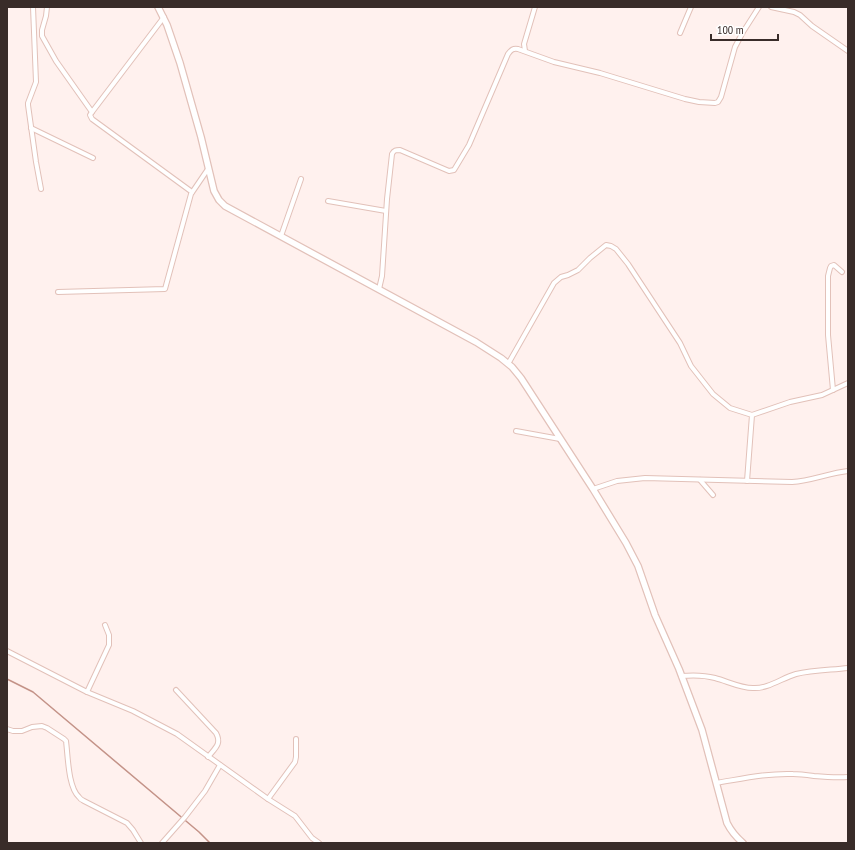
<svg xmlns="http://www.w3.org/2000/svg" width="855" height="850" viewBox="0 0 855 850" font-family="'PT Sans Narrow',sans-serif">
<rect width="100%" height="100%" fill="#fff1ee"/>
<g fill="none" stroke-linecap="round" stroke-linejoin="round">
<polyline stroke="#c49388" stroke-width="1.5" points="7,679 33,692 199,832 210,843"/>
<g stroke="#e2c1b9" stroke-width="6">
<g id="minor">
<polyline points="33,7 36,82 28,103 28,105 36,162 41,189"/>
<polyline points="47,7 46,16 42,30 42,36 56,61 92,112"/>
<polyline points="771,7 794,12 800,15 812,26 848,51"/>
<polyline points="164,17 92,112 90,115 92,119 192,192"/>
<polyline points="680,33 691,7"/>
<polyline points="525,51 524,44 535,7"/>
<polyline points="31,128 93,158"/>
<polyline points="328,201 386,211"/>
<polyline points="281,236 301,179"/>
<path d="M379,289L382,276L387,199L392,154C394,150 396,150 400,150L449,171L454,170L469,145L508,54C511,50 513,48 518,49L554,62L600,73L685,99L699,102L715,103L718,102L721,97L735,47L743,32L759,7"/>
<polyline points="58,292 165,289 191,194 208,169"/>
<polyline points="508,364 554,283 561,277 568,275 578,270 590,258 606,245 611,246 616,249 628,264 680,343 691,366 713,394 730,408 752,415 747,481"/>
<polyline points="833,390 828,335 828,276 830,268 831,266 834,265 842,272"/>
<polyline points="752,415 790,402 822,395 848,383"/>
<polyline points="516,431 560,439"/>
<polyline points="700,480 713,495"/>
<path d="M593,489L617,481L645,478L792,482C811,481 829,473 848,471"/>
<polyline points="7,651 87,692 133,711 177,734 268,799 295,816 312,838 319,843"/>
<path d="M681,676C692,675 704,675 715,678C727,681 740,688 753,688C768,689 782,678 796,674C813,670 831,670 848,668"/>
<path d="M176,690L216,733C222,744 215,748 208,757"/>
<polyline points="87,692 109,645 109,635 105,625"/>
<path d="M7,729L13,731H22L32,727L42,726L47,728L64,739L66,741C68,756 68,787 79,797C80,799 82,800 84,801L127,823L133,830L141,843"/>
<path d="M716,783C741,779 767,773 793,774C800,774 807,775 814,776C825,777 837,778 848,777"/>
<polyline points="268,799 295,762 296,757 296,739"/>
<polyline points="162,843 185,817 205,791 220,765"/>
</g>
</g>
<g stroke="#e2c1b9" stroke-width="8">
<path id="tertiary" d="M158,7L167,25L180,63L201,137L214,191L219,200L225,206L476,342L501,358L512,367L521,378L593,489L626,543L638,566L655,615L679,669L702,730L727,823C731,831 736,837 743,843"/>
</g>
<use href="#minor" stroke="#fff" stroke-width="4"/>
<use href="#tertiary" stroke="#fff" stroke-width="5.5"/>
</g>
<rect width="855" height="850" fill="none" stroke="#392c29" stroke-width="16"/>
<path d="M711 34v6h67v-6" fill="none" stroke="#392c29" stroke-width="2"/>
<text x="717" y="34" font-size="12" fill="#392c29" stroke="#ffffff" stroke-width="3" paint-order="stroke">100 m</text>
</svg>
